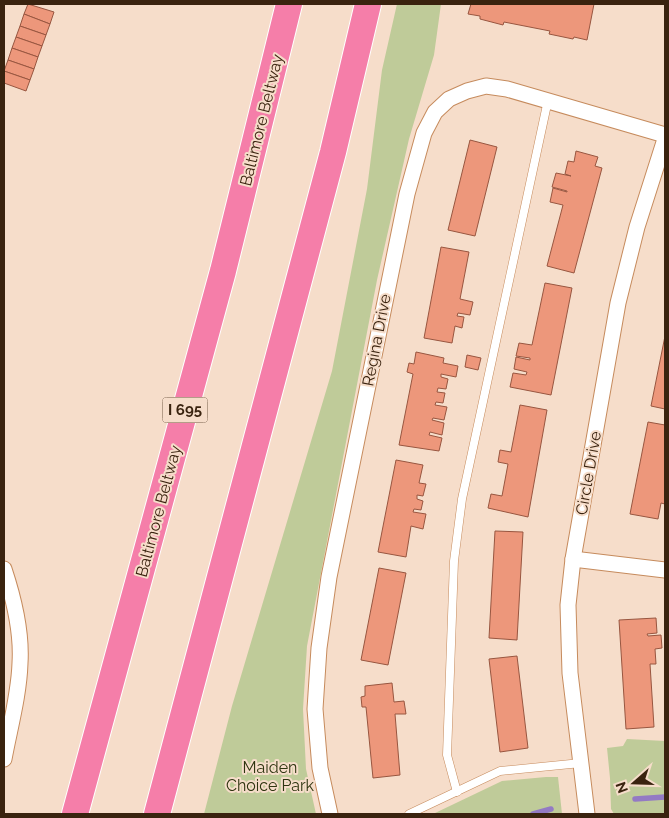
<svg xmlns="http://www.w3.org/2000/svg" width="669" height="818" viewBox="0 0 669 818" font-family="Raleway,sans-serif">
<rect width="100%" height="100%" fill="#f6ddca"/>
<g fill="#bfcb99">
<polygon points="397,4 441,4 434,55 409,139 377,280 307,646 303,709 306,769 316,814 204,814 232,706 332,371 367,189 382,70"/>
<polygon points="627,739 665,741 665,814 614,814 611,809 610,778 607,748 623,746"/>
<polygon points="546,777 558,777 562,814 433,814 502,781"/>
</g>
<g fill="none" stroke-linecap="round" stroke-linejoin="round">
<g stroke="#937ac4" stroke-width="5.5">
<polyline points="635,799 665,797"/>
<polyline points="533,814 551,809"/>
</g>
</g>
<g fill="#ed977b" stroke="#985640">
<polygon points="28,4 54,12 50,24 24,14"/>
<polygon points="471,4 594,4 587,40 574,37 573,39 549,34 550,31 504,22 503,25 480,19 480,16 468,14"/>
<polygon points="24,14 50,24 46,35 20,26"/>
<polygon points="20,26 46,35 42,46 16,37"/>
<polygon points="16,37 42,46 38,57 12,48"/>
<polygon points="12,48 38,57 34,69 8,60"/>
<polygon points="8,60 34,69 30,80 4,71"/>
<polygon points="4,71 30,80 26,91 4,83"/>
<polygon points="470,140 497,147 475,236 448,230"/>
<polygon points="576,151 598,157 595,166 602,168 574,273 547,266 563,205 550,202 553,188 567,192 567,191 552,187 556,173 571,176 565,174 568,161 574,162"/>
<polygon points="441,247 469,252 460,299 473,302 470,315 458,313 457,316 464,317 462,328 455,326 452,343 424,338"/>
<polygon points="545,283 572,288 551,395 510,387 513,373 526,375 527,372 514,369 516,357 530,360 530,358 516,356 519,343 532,345"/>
<polygon points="665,336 665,409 651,406"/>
<polygon points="416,352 444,358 443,363 458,366 456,377 441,374 441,377 448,379 446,389 438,388 437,392 445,393 443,403 436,402 435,405 447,407 444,420 433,418 432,420 444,423 442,435 430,432 429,435 442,438 439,451 399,445 413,374 407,372 409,363 414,364"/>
<polygon points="467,355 481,358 478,370 465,367"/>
<polygon points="520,405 547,410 528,517 488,508 491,494 502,496 508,464 498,462 500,450 511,452"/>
<polygon points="648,422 665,425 665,504 661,503 658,519 630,514"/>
<polygon points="396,460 423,465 419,483 426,484 423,496 417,495 417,499 423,501 421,510 414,509 413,512 426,514 423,529 411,526 406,557 378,552"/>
<polygon points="495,531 523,532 517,640 489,638"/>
<polygon points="379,568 406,573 388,665 361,660"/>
<polygon points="656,618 657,633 647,634 648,636 661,635 662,648 655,649 656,664 650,664 654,727 626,729 619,620"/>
<polygon points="517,656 528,748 500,752 489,659"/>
<polygon points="392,683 394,702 404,701 406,714 395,714 400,775 373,778 366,707 362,707 361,697 365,696 365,686"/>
</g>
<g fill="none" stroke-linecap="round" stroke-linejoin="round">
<g stroke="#c68b5d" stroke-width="9">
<g id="service">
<polyline points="457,792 447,755 454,561 462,499 548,100"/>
<polyline points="409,814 500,771 581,763"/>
</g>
</g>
<g stroke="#c68b5d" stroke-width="17">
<g id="minor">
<polyline points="573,559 665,570"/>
<path d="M4,569C14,599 22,631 20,663C19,695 10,727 4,759"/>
<polyline points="330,814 320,768 315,709 319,648 329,577 407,194 424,133 435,112 449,99 467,91 486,86 507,89 665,135"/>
<polyline points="587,814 570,673 568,605 573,559 618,303 637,227 665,139"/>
</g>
</g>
<g stroke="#fff" stroke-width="28">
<g id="motorway">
<polyline points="75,814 223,271 289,4"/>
<polyline points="157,814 333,152 368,4"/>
</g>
</g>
<use href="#service" stroke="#fff" stroke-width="8"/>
<use href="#minor" stroke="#fff" stroke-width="15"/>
<use href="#motorway" stroke="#f57ea9" stroke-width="26"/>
</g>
<g text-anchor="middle" stroke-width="4" stroke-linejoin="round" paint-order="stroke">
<rect fill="#f6ddca" stroke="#725b47" stroke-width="1" x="162.5" y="397.5" width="45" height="25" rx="4"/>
<g font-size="15" font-weight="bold" fill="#3a230f">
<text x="185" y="415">I 695</text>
</g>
<g font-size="16" fill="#3a230f" stroke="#f6ddca">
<text transform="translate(261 120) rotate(-76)" y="6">Baltimore Beltway</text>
<text transform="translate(376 340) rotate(-79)" y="6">Regina Drive</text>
<text transform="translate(588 473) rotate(-80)" y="6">Circle Drive</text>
<text transform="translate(158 511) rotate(-75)" y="6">Baltimore Beltway</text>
</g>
<g font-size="16" fill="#2e3510" stroke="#f6ddca">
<text x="270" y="773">Maiden<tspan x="270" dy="18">Choice Park</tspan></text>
</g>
</g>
<rect width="669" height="818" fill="none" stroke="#3a230f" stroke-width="10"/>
<g transform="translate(634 783) rotate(250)" stroke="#f6ddca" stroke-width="4" paint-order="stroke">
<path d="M0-4L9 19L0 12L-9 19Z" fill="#3a230f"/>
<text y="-8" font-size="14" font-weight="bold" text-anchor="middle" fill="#3a230f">N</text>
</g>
</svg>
